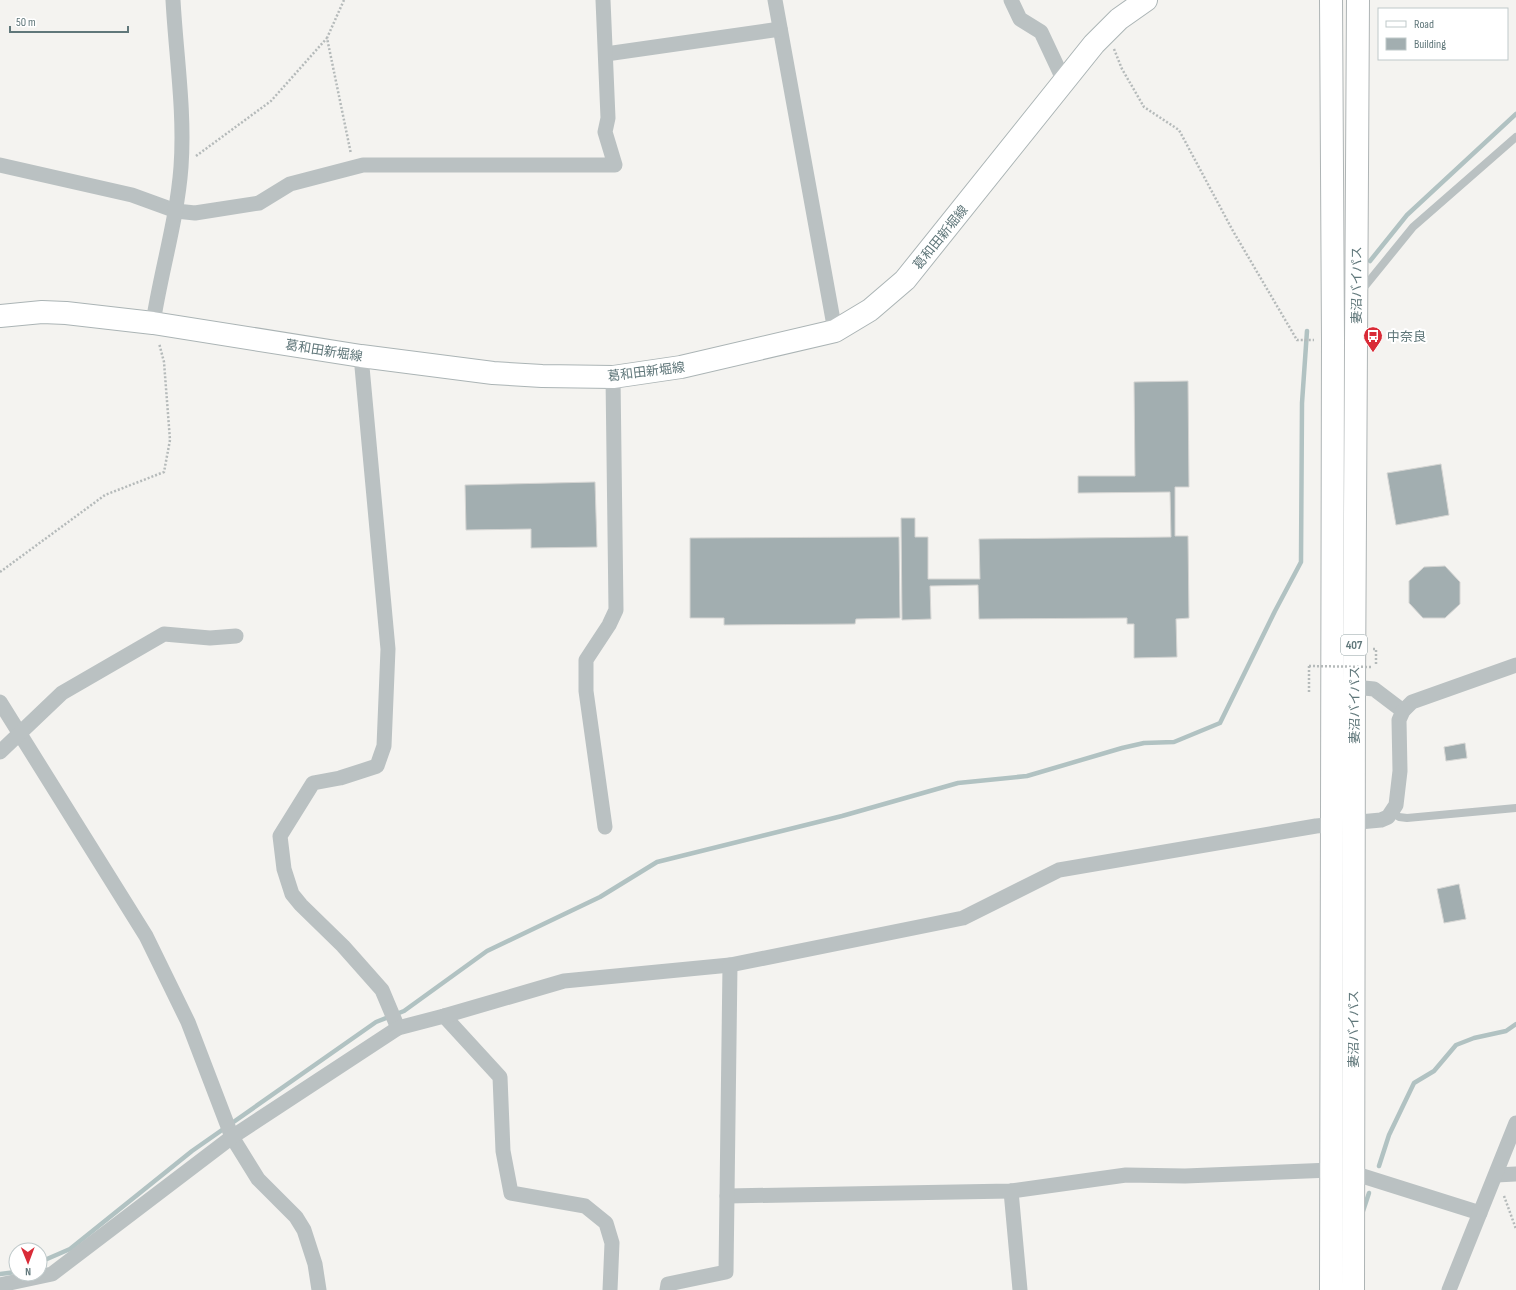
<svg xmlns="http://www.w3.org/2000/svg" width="1516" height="1290" viewBox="0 0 1516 1290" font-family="'Sofia Sans Condensed','Noto Sans JP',sans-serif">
<rect width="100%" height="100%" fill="#f4f3f0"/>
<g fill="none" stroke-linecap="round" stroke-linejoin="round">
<g stroke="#b1c2c2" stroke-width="4.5">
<polyline points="1370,261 1407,215 1516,114"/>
<polyline points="1379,1166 1389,1135 1414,1083 1434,1071 1456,1045 1474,1038 1506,1031 1516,1024"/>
<polyline points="1362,1214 1369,1193"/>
<polyline points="40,1262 70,1249 192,1151 376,1022 404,1011 487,951 600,897 657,862 842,816 958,783 1027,776 1122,748 1144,743 1174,742 1220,723 1275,611 1301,562 1302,403 1307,331"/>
<polyline points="0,1274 16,1272"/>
</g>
</g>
<g fill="#a2aeb0" stroke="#d5d5d3">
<polygon points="1188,381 1189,487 1175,487 1175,536 1188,536 1189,618 1176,619 1177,657 1134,658 1134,624 1127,624 1127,618 979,619 978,585 930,586 931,619 902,620 901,518 915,518 915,537 928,537 928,579 980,579 979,539 1171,537 1170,492 1078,493 1078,476 1135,476 1134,382"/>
<polygon points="1441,464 1449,515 1396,525 1387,473"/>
<polygon points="595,482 597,547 531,548 531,529 466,530 465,485"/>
<polygon points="899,537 900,618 856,619 855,624 724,625 724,618 690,618 690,538"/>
<polygon points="1445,566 1460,582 1460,604 1445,618 1423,618 1409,603 1409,581 1424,567"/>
<polygon points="1465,743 1467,758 1446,761 1444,747"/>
<polygon points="1459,884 1466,919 1444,923 1437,889"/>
</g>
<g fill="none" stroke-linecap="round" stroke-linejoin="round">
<g stroke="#abb4b5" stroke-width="24">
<polyline id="secondary" points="0,316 42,312 66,313 153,323 361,356 493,373 542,376 613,377 681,367 835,331 870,310 905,280 1094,44 1119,19 1146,0"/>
</g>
<g stroke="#aeb4b5" stroke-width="24">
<g id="trunk">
<polyline points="1331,0 1333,340 1331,1290"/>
<polyline points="1353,1290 1354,687 1358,0"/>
</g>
</g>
<g stroke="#b5baba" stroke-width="2.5" stroke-dasharray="2 2" stroke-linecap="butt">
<polyline points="344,0 327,38 351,154"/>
<polyline points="1114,49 1122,69 1144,107 1179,130 1233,231 1297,340 1314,340"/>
<polyline points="196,156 271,101 327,38"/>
<polyline points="0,572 105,495 164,472 170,440 164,362 159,343"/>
<polyline points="1373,649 1376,649 1376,664"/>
<polyline points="1309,666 1309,694"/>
<polyline points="1504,1196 1516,1229"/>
</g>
<g stroke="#bac1c2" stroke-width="8">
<polyline points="1361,291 1413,227 1516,137"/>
<polyline points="1393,812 1399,817 1407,818 1516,808"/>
</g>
<g stroke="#bac1c2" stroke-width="15">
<polyline points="775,0 835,331"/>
<polyline points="1011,0 1020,19 1041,32 1064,81"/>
<polyline points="606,54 780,29"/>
<polyline points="0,165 132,195 176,211 195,213 259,203 290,184 363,165 615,165 605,132 608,118 603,0"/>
<path d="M153,323C161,271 177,220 181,167C185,112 176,55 173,0"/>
<polyline points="361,356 388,649 384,746 377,766 340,778 313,783 280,836 284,869 292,894 301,905 343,946 382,990 398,1028"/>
<polyline points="1354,687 1374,689 1403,711"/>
<polyline points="0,702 146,936 188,1022 232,1137 258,1179 296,1217 304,1230 315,1264 319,1290"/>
<polyline points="0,752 62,693 164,634 210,638 236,636"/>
<polyline points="605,827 586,691 586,660 609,625 616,610 613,377"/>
<polyline points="444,1016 500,1077 503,1151 511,1193 585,1206 606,1223 612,1243 610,1290"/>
<polyline points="1353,1173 1480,1213"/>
<polyline points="1496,1175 1516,1174"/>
<polyline points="1011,1191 1020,1290"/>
<polyline points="727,1196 1011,1191 1126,1175 1185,1176 1331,1170"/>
<polyline points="0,1285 52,1274 232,1137 398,1028 444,1016 564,981 730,965 963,918 1059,870 1316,826 1381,820 1388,817 1396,805 1400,771 1399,720 1403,711 1412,702 1516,665"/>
<polyline points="667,1290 668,1284 726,1272 730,965"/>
<polyline points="1449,1290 1516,1123"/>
</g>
<use href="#secondary" stroke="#fff" stroke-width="22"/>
<use href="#trunk" stroke="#fff" stroke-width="22"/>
<polyline stroke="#b5baba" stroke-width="2.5" stroke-dasharray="2 2" stroke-linecap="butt" points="1309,666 1371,667"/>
</g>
<defs>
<g id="bus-pin" transform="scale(1)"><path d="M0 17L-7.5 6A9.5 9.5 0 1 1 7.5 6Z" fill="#d92b37" stroke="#fff"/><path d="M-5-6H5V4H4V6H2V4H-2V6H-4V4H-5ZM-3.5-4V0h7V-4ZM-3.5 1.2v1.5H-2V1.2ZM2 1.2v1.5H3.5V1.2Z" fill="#fff"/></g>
</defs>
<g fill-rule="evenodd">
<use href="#bus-pin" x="1373" y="336"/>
</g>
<g text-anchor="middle" stroke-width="4" stroke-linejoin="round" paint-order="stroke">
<rect fill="#fff" stroke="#90a0a2" stroke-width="1" x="1341" y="635" width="26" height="20" rx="3"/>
<g font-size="12" font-weight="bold" fill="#60777a">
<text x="1354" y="649">407</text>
</g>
<g font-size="13" fill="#60777a" stroke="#fff">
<text transform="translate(940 237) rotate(-51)" y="5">葛和田新堀線</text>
<text transform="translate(1356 285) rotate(-90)" y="5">妻沼バイパス</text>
<text transform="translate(324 350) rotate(9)" y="5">葛和田新堀線</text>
<text transform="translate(646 371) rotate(-7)" y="5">葛和田新堀線</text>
<text transform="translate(1354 705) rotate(-90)" y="5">妻沼バイパス</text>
<text transform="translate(1353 1029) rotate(-90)" y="5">妻沼バイパス</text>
</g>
<g font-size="13" fill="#60777a" stroke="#fff" text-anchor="start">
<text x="1387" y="341">中奈良</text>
</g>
</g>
<rect x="1378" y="8" width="130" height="52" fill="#ffffff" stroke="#bfc9ca"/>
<rect x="1386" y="21" width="20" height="6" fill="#ffffff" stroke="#bfc9ca"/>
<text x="1414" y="28" font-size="12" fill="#60777a">Road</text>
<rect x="1386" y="38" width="20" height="12" fill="#a2aeb0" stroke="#bfc9ca"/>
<text x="1414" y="48" font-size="12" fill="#60777a">Building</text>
<g transform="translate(28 1262) rotate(179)"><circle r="19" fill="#ffffff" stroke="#bfc9ca"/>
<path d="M0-3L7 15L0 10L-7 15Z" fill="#d92b37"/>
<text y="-6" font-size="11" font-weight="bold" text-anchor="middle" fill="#60777a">N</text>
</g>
<path d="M10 26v6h118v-6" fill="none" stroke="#60777a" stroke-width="2"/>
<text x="16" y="26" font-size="12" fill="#60777a" stroke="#ffffff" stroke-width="3" paint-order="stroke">50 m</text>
</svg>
